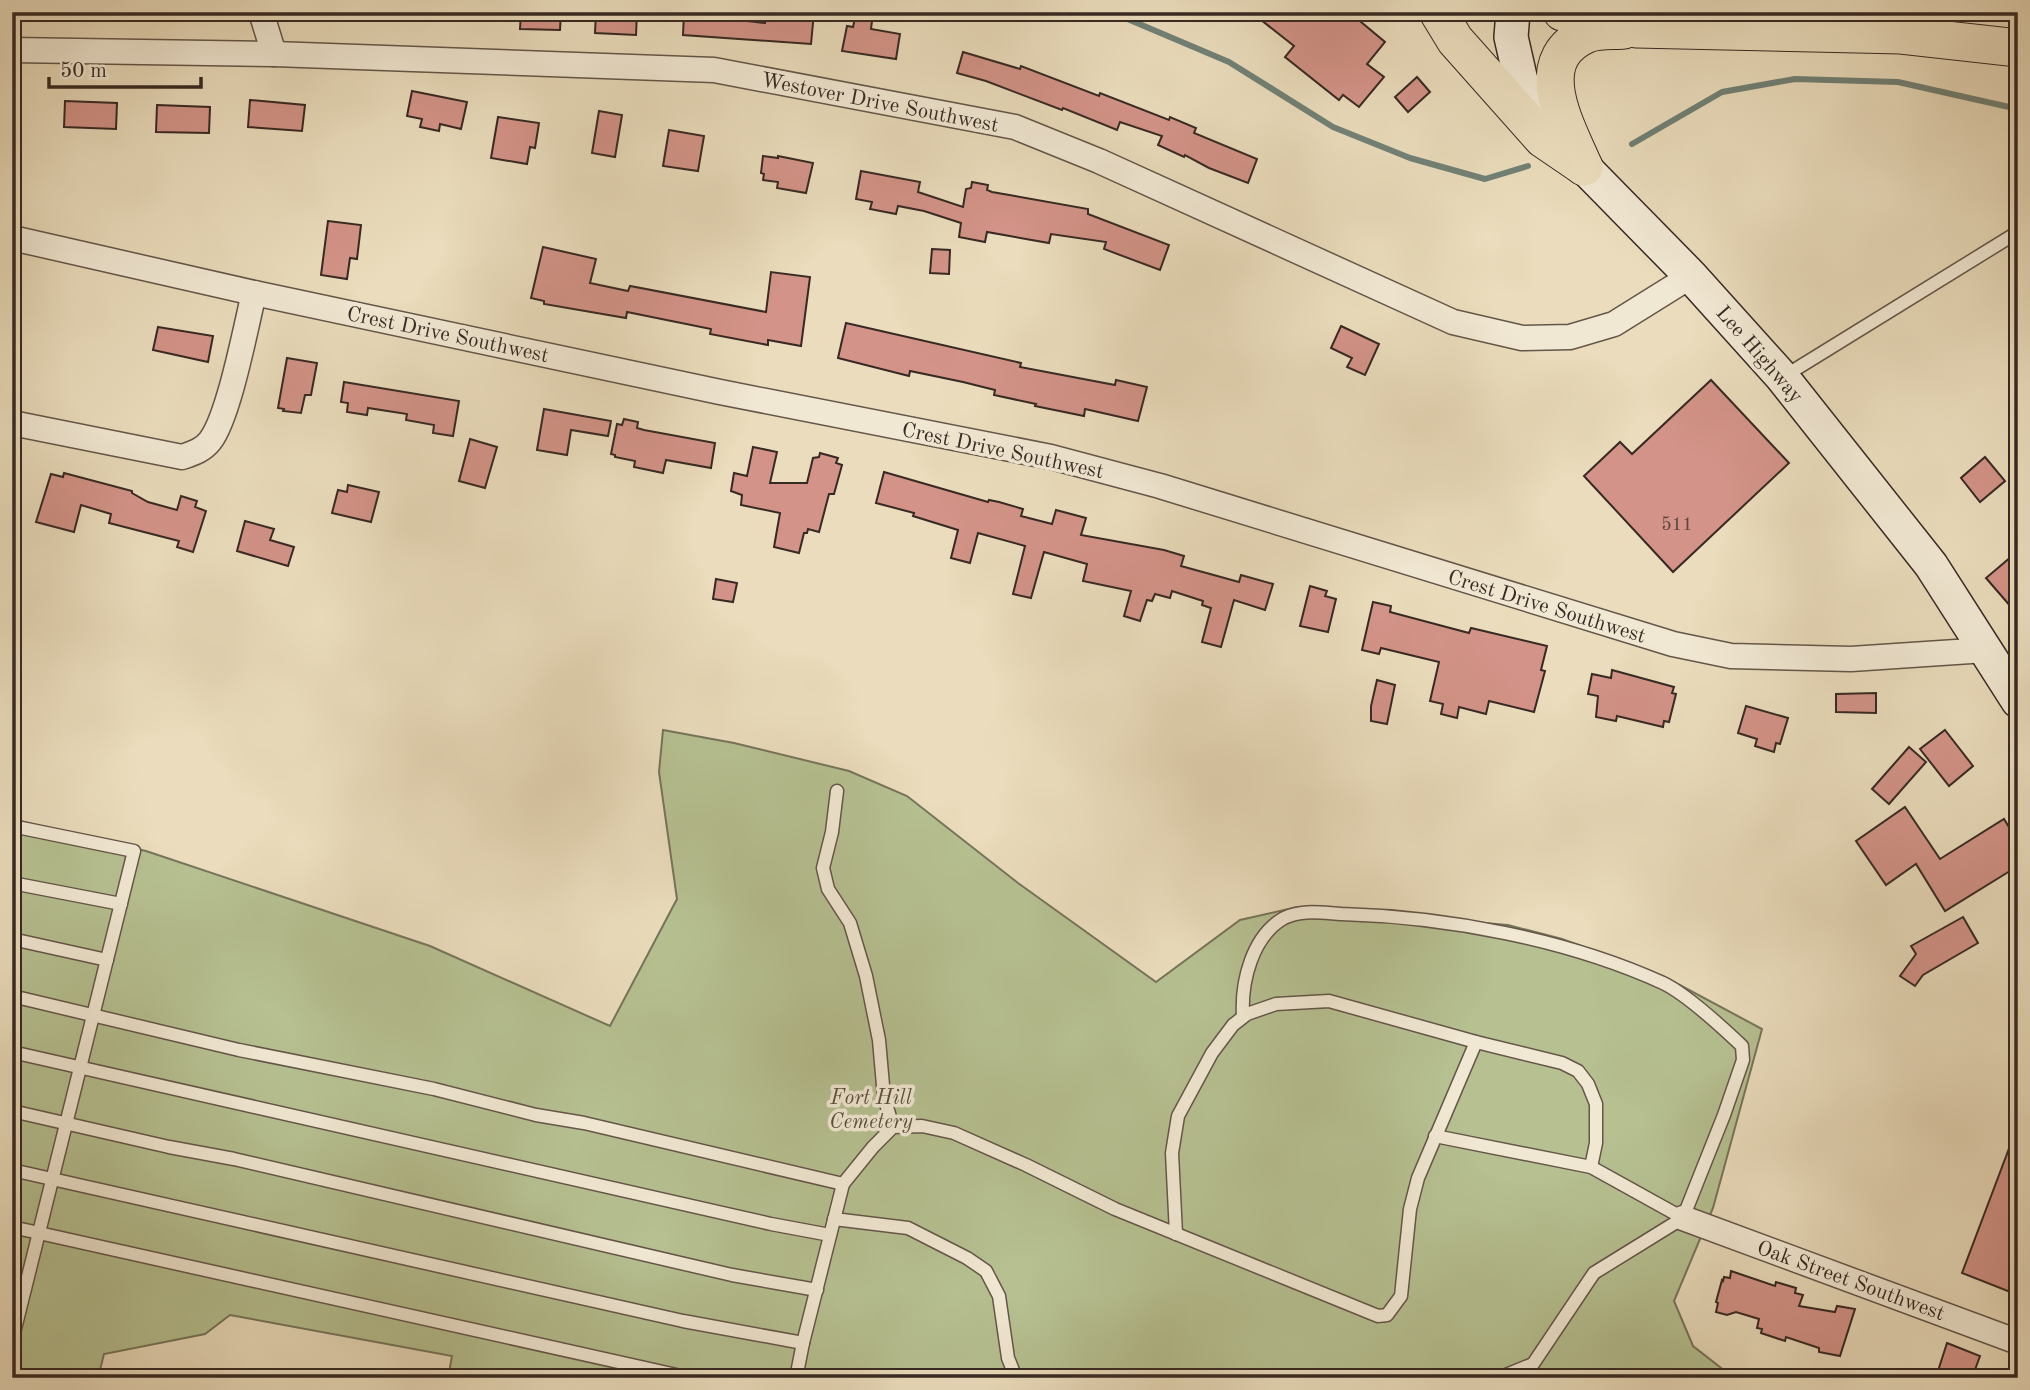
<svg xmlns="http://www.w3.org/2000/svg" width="2030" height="1390" viewBox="0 0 2030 1390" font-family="'Old Standard TT',serif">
<rect width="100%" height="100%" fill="#eadcbc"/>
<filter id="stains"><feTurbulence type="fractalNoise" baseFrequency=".00286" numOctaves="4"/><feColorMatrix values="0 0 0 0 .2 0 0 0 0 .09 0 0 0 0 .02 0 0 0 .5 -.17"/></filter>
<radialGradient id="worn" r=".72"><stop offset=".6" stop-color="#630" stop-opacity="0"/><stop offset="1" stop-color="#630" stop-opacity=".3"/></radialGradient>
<polygon fill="#b6c091" stroke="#76745a" stroke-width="2" points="663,730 734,743 849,771 907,796 1018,883 1156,982 1240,920 1297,907 1508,925 1562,939 1663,976 1762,1029 1713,1208 1674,1301 1693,1346 1734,1378 448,1378 452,1356 230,1315 205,1334 104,1354 98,1378 12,1378 12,819 146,851 430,946 610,1026 677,899 659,772"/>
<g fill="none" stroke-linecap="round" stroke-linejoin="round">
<g stroke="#718176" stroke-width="6">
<polyline points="1111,12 1229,62 1333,127 1410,158 1485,179 1528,166"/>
<polyline points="1632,144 1722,92 1795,79 1898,82 2018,109"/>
</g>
</g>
<g fill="#d39388" stroke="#372923" stroke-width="2">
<polygon points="521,12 561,12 560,30 520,29"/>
<polygon points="596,12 637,12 636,35 595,33"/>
<polygon points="684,12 731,12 731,19 765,23 765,15 796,17 796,12 814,12 811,44 683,35"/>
<polygon points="1251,12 1349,12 1385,42 1367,64 1384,77 1359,107 1343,95 1339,100 1285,57 1294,46"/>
<polygon points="855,18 872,21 871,29 900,34 896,59 842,51 847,26 853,27"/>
<polygon points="963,52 1020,69 1021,66 1099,96 1100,93 1169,120 1170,117 1196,128 1194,133 1257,159 1248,183 1209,168 1185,155 1184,157 1158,145 1162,136 1120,122 1117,130 1063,108 1062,110 986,81 957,73"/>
<polygon points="1417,77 1430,92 1408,112 1395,97"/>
<polygon points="412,91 467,102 461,129 440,124 439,131 420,127 422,119 407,116"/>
<polygon points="250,100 305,105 302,131 248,127"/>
<polygon points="65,101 117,103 116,129 64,127"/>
<polygon points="157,105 210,107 209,133 156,132"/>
<polygon points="599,111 622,115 615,157 592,153"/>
<polygon points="498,117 539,123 535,148 530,147 527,164 491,158"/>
<polygon points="669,130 704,136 698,171 663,166"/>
<polygon points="763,156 778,158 778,156 813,163 806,193 777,188 778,182 763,180 764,174 761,173"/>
<polygon points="861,171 920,182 918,192 963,207 966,189 971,188 972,182 988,185 987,190 992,192 1088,209 1088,214 1169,245 1160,270 1104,249 1106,242 1051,234 1049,243 987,232 985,242 959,237 961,223 924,211 898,206 896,214 870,209 872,202 856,199"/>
<polygon points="328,221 361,225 357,259 350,258 347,279 321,275"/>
<polygon points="543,247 596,259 590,283 628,291 630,286 766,312 771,272 810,277 801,346 768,340 768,345 710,334 711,329 627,312 626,318 544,304 544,301 531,298"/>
<polygon points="932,249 950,250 949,274 930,273"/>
<polygon points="846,323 1021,363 1020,367 1115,385 1116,380 1147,387 1138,421 1085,409 1084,416 1035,406 1036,404 994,395 995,390 963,382 910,371 909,376 838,358"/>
<polygon points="1341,326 1379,344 1365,375 1347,367 1352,358 1331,348"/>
<polygon points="158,327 213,336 208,362 153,350"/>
<polygon points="287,358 317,363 311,395 305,395 301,413 283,411 284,409 278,408"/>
<polygon points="1711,380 1789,463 1673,572 1584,476 1620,442 1632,454"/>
<polygon points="344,382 459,401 453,436 433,433 434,425 406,420 407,414 368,408 367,415 347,412 348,403 341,402"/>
<polygon points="544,409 611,421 608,436 571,430 567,455 537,450"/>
<polygon points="624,419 638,422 637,428 644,430 715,443 711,468 666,460 663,473 634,467 635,461 615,457 615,455 611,454 617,424 622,425"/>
<polygon points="470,439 497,447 485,488 459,481"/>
<polygon points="753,447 777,452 770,483 807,483 813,458 819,457 820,453 838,458 836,463 842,465 834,494 829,494 819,532 808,529 807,533 804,533 799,553 774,547 780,513 741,505 742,495 731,491 734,473 747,476"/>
<polygon points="1985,457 2005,481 1980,502 1961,478"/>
<polygon points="884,472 988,502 989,500 999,502 1023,509 1021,516 1052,524 1056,510 1086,518 1081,535 1164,550 1184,556 1181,566 1239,582 1241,575 1273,584 1265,610 1234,600 1221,647 1202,642 1211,608 1202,605 1203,601 1172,591 1170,598 1155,594 1152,601 1147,600 1140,621 1124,616 1131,591 1083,581 1087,564 1044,552 1031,598 1013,594 1025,546 978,533 970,563 951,558 958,530 913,516 914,513 876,503"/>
<polygon points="64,473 132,491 132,493 148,502 177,510 181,496 197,501 195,507 206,511 193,552 177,547 179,541 109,523 111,514 81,505 74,532 36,522 51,474 63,477"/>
<polygon points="348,485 379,492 371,522 332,513 338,490 347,492"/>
<polygon points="245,521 274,529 270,540 294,547 288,566 237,551"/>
<polygon points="2018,551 2018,615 1986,578"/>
<polygon points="716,579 737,583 733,602 713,599"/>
<polygon points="1310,586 1327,591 1325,596 1336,599 1328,632 1300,626"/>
<polygon points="1373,602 1391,606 1390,612 1469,633 1471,628 1547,646 1541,670 1545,671 1534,712 1489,701 1486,714 1459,707 1457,718 1441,714 1443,704 1430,701 1439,662 1381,648 1379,654 1362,650"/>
<polygon points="1612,670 1674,687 1672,693 1676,694 1669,722 1664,721 1663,727 1617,716 1616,721 1596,717 1598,696 1588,694 1592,674 1611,678"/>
<polygon points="1377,680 1395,685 1387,724 1371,721 1371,706"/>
<polygon points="1876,693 1876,713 1836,712 1836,694"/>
<polygon points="1746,706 1788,718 1780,744 1776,743 1774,752 1755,746 1757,739 1738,733"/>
<polygon points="1945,730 1973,766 1949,786 1920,749"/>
<polygon points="1909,747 1926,762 1889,804 1872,789"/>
<polygon points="1905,807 1940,859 2004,819 2018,842 2018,866 1945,911 1916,864 1886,885 1856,841"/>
<polygon points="1963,917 1978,943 1923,975 1915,986 1900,976 1916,954 1911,946"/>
<polygon points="2016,1130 2018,1130 2018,1295 1962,1273"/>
<polygon points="1731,1271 1775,1286 1776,1282 1796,1288 1795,1293 1803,1295 1799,1306 1835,1312 1837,1306 1855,1309 1840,1356 1819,1352 1819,1348 1786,1337 1785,1341 1761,1333 1762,1329 1757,1328 1759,1319 1736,1312 1727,1315 1716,1312 1718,1303 1716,1302 1722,1280 1723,1281 1724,1277 1730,1278"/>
<polygon points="1947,1343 1980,1356 1972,1378 1950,1378 1937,1374"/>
</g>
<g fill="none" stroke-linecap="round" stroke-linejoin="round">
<g stroke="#645649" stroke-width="15">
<g id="lane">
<polyline points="1783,377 2018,232"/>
<polyline points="837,791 832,832 823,868 828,889 850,923 866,976 879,1040 884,1097 893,1127"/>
<polyline points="12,826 134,851 12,1341"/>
<polyline points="12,883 121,904"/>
<polyline points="12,939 107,960"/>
<polyline points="12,996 239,1050 434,1089 536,1115 584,1123 843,1184"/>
<path d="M1243,1016C1241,982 1252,936 1284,918C1302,909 1323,913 1342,914C1447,917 1566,939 1663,983C1686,994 1723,1028 1742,1046L1743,1060L1724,1115L1683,1218L1594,1273L1533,1364L1501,1377L1466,1378"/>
<polyline points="12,1052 771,1224 830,1235"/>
<polyline points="12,1111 169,1147 234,1159 732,1275 817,1290"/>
<polyline points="1435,1136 1591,1167 1683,1218"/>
<polyline points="12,1170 683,1321 803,1343"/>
<polyline points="834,1219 908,1228 967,1258 986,1271 999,1296 1008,1358 1016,1378"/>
<polyline points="12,1227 690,1378"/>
<polyline points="1176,1234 1172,1153 1178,1116 1212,1053 1233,1025 1247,1014 1276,1004 1329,1001 1476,1042 1562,1063 1578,1071 1588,1084 1596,1104 1596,1143 1591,1167"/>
<polyline points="796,1378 803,1343 843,1184 873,1147 893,1127 922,1126 954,1133 1026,1165 1115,1209 1378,1316 1387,1315 1401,1296 1410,1209 1418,1178 1476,1042"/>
</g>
</g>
<g stroke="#645649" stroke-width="27">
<g id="street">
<polyline points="261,12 274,54"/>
<polyline points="12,50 274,54 714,70 1015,127 1099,161 1453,322 1522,338 1570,337 1614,324 1691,276"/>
<polyline points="12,238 254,293 720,392 1051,457 1160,486 1673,644 1731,656 1851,659 1986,650"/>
<path d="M12,423L182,457C194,453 203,450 210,441C229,417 246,326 254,293"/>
<polyline points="1683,1218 2018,1342"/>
</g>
</g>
<g stroke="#372923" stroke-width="36">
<polyline id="secondary" points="1513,12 1511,37 1521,81 1542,115 1584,167 1691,276 1782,377 1931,565 2018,701"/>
</g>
<g stroke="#372923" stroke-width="39">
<g id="primary">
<polyline points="1438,12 1455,40 1543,139 1584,167"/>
<polyline points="1562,12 1636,29 1901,35 2018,48"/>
<path d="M1584,167C1567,127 1527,60 1587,34C1597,30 1613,31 1624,30"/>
</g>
</g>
<polyline stroke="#372923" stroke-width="3.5" stroke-dasharray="5 3.5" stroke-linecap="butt" points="1475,21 1484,12"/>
<use href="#lane" stroke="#f1e8d3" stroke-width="12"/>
<use href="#street" stroke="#f1e8d3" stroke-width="24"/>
<use href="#secondary" stroke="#f1e8d3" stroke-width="33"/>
<use href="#primary" stroke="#eadcbc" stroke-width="37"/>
</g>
<g text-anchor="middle" stroke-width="7" stroke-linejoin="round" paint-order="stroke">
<g font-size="18" fill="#5e443c">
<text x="1677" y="530">511</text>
</g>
<g font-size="21" fill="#372923" stroke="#f1e8d3">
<text transform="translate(880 102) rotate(11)" y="7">Westover Drive Southwest</text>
<text transform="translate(448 334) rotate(12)" y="7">Crest Drive Southwest</text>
<text transform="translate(1760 354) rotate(49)" y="7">Lee Highway</text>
<text transform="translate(1003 450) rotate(12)" y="7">Crest Drive Southwest</text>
<text transform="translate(1547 606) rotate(17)" y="7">Crest Drive Southwest</text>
<text transform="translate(1851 1280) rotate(20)" y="7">Oak Street Southwest</text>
</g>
<g font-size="21" font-style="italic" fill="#574f3e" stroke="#f1e8d3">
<text x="871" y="1104">Fort Hill<tspan x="871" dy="24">Cemetery</tspan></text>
</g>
</g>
<rect width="2030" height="1390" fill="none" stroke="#eadcbc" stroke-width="42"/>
<rect x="14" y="14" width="2002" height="1362" fill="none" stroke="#372923" stroke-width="3.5"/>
<rect x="21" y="21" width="1988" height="1348" fill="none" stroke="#372923" stroke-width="2"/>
<path d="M49 77v10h152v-10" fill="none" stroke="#372923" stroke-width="3.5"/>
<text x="60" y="77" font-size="21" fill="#372923" stroke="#f1e8d3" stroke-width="5" paint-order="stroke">50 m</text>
<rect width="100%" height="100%" filter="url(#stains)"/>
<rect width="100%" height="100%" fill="url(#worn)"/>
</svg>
